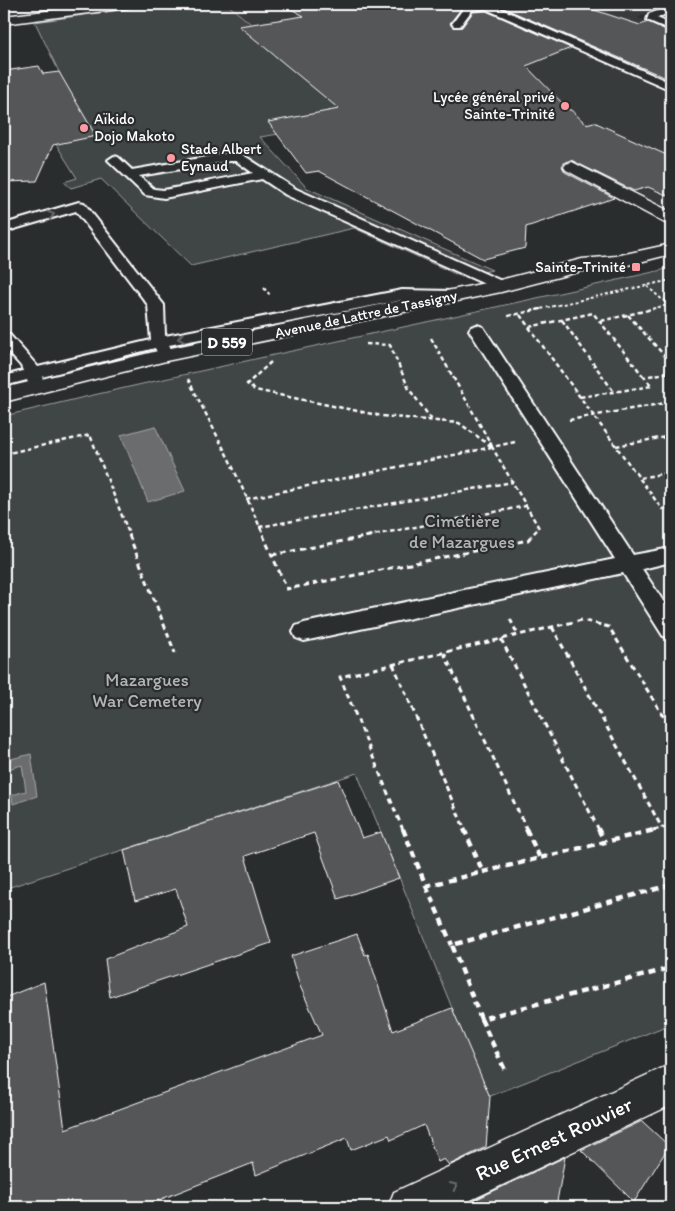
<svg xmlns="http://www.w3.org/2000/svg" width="675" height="1211" viewBox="0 0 675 1211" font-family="Itim,sans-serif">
<rect width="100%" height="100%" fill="#2a2d2e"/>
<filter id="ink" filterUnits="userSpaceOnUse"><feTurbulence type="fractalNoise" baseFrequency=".02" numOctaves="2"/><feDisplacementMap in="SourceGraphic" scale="10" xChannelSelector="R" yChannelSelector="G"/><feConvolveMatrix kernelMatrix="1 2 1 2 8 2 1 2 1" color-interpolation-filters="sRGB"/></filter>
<g filter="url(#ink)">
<polygon fill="#373a3b" points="227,4 648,4 637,8 649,12 638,18 671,30 671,34 669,35 671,36 671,206 667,208 472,113 371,121"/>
<g fill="#414445" stroke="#a0a2a2">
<polygon points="163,4 227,4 367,120 260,137 307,188 492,270 462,277 354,228 191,266 101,179 71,188 64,182 77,178 36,112 60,74 35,22"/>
<path d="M671,268V1024L488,1097L357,773L4,889V416C225,363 449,319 671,268Z"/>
</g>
<g fill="#6a6c6d" stroke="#a6a7a7">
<polygon points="155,426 185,491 148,502 121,435"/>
<polygon points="31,754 37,796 13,804 12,795 26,791 22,765 8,769 7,760"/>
</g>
<g fill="#555758" stroke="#fff">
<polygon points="282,4 465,4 450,23 453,27 462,27 473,12 486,11 571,48 526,66 569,110 571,110 586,124 594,122 671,157 671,197 648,187 634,191 571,160 565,162 562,166 565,172 614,198 526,227 525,248 483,259 319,171 306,173 268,122 339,109 239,26 304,16"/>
<polygon points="494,4 559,4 571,8 579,5 640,25 648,22 671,32 671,80"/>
<polygon points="39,66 43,74 59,72 96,136 53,145 37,181 4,182 4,71"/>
<polygon points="338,780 362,838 381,832 399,878 338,899 314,833 245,856 271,943 110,997 105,959 188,927 176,889 135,901 124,850"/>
<polygon points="357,934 365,955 368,954 393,1031 452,1008 490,1097 486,1147 449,1165 444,1159 438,1162 424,1125 391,1140 389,1135 351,1150 347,1138 256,1175 253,1163 141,1207 4,1207 4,998 44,982 65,1129 322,1035 300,986 291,956"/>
<polygon points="642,1121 669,1146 634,1202 581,1150"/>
<polygon points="565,1157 556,1207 460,1207"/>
</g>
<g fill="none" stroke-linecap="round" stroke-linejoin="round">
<g stroke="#fff" stroke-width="4">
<g id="service">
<polygon points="478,4 490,4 671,83 671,90 486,9 472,10 460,26 454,26 452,24 466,5"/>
<polygon points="671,6 671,12 657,18 671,24 671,30 647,20 649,14"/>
<path d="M229,153L243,155L296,189L506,283L508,286L506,289H496L286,195L262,179L164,198L145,195L108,160L114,156L118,157L132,170ZM229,161H236L253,173L164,190L154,189L139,176Z"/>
<polygon points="79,202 84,203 164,305 165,336 402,290 452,291 457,293 460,296 457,299 452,301 402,300 169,345 174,355 172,358 160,358 155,348 42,377 45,386 43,390 31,390 27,380 4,386 4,376 23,371 21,366 4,347 4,333 10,335 38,367 151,340 148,305 76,211 4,232 4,224"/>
<polygon points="477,325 483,327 485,330 633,555 671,548 671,562 642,569 671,613 671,638 663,636 623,573 304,641 296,638 293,632 296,626 304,623 615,559 469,330 471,327"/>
</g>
</g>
<g stroke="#fff" stroke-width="3">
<g id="minor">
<polygon points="104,4 133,4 127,8 4,24 4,16"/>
<polygon points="572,162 671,212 671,224 665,223 566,170 564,167 566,164"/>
<polygon points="671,1064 671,1105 456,1207 388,1207 394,1192"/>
</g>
</g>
<g stroke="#fff" stroke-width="3">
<polygon id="primary" points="671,244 671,254 616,268 582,271 501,292 166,361 4,402 4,388 166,349 500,280 582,259 616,256"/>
</g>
<g stroke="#fff" stroke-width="2" stroke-dasharray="3 2.5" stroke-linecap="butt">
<polyline points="647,286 668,305 670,310"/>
<polyline points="264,288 270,295"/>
<polyline points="663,301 671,299"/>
<polyline points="536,310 671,280"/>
<polyline points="647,310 668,305"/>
</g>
<g stroke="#fff" stroke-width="2.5" stroke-dasharray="4.5 3" stroke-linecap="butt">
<polyline points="670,309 671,311"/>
<polyline points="520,315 662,509 671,507"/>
<polyline points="628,315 671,363"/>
<polyline points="508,316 541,309"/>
<polyline points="562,320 614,392"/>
<polyline points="601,321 653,309"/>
<polyline points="529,327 593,313 644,377"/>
<polyline points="431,338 492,446"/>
<polyline points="366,344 390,345 409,389 432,420"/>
<polyline points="271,362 247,384 255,390 382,416 459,423 492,447"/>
<polyline points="188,379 230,461 264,536"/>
<polyline points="580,397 652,386 644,377 671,372"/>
<polyline points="569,420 671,402"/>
<polyline points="515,442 492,447 539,528 531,536"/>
<polyline points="616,446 671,436"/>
<polyline points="4,454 90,435 130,536"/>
<polyline points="640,478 671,472"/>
<polyline points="246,499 492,447"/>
<polyline points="259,527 513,482"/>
<polyline points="368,536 526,506"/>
</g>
<g stroke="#fff" stroke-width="3" stroke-dasharray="5.5 4" stroke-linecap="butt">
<polyline points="129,535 175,653"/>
<polyline points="263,535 287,589 528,540 532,535"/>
<polyline points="272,555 375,535"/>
<polyline points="510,619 518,635"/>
<polyline points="552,627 662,828"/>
<polyline points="501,639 599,830"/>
<polyline points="444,653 527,830"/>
<polyline points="393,664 465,830"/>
<polyline points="403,830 340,677 582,620 609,627 671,729"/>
<polyline points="653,830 671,826"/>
</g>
<g stroke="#fff" stroke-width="4.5" stroke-dasharray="7 5" stroke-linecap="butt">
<polyline points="403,829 426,886 658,829"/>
<polyline points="464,829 483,872"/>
<polyline points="526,829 540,858"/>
<polyline points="598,829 605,842"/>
<polyline points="671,885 452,945 481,1019 671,968"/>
<polyline points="426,886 452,945"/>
<polyline points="481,1019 505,1070"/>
</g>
<use href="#service" fill="#2a2d2e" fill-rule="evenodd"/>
<use href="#minor" fill="#2a2d2e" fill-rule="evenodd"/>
<use href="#primary" fill="#2a2d2e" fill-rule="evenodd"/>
</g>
<defs><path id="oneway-chevron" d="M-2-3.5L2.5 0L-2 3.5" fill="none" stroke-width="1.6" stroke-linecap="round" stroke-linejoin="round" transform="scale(1.25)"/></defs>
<g stroke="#6a6c6d">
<use href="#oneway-chevron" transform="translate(51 215) rotate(-16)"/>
<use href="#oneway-chevron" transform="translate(181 338) rotate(169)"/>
<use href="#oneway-chevron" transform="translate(454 1186) rotate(-25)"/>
</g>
</g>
<g fill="#ff9aa2" stroke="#2a2d2e" stroke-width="2">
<circle cx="565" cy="106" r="5"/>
<circle cx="84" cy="128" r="5"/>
<circle cx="171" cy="158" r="5"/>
<rect x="631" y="262" width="10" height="10" rx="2.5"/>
</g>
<g text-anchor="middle" stroke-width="4.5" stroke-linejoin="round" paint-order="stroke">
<g font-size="15" fill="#fff" stroke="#2a2d2e" text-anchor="end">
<text x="555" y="102">Lycée général privé<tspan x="555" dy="17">Sainte-Trinité</tspan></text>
<text x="94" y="124" text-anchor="start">Aïkido<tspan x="94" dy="17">Dojo Makoto</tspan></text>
<text x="181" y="154" text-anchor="start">Stade Albert<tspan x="181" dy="17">Eynaud</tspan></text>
<text x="626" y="272">Sainte-Trinité</text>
</g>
<g font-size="15" fill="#fff" stroke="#2a2d2e">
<text transform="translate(366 314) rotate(-12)" y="5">Avenue de Lattre de Tassigny</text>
</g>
<rect fill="#2a2d2e" stroke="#bfc0c0" stroke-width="1" x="202" y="328.5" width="50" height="27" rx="4"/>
<g font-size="16" font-weight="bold" fill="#fff">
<text x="227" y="348">D 559</text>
</g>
<g font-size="18" fill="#b3b4b5" stroke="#2a2d2e">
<text x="462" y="527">Cimetière<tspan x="462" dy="21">de Mazargues</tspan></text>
<text x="147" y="686">Mazargues<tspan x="147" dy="21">War Cemetery</tspan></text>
</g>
<g font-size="21" fill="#fff" stroke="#2a2d2e">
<text transform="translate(554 1139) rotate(-25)" y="7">Rue Ernest Rouvier</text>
</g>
</g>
<rect width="675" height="1211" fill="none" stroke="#2a2d2e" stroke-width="20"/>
<rect x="10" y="10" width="655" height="1191" fill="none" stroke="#fff" stroke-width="2" filter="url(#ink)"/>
</svg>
